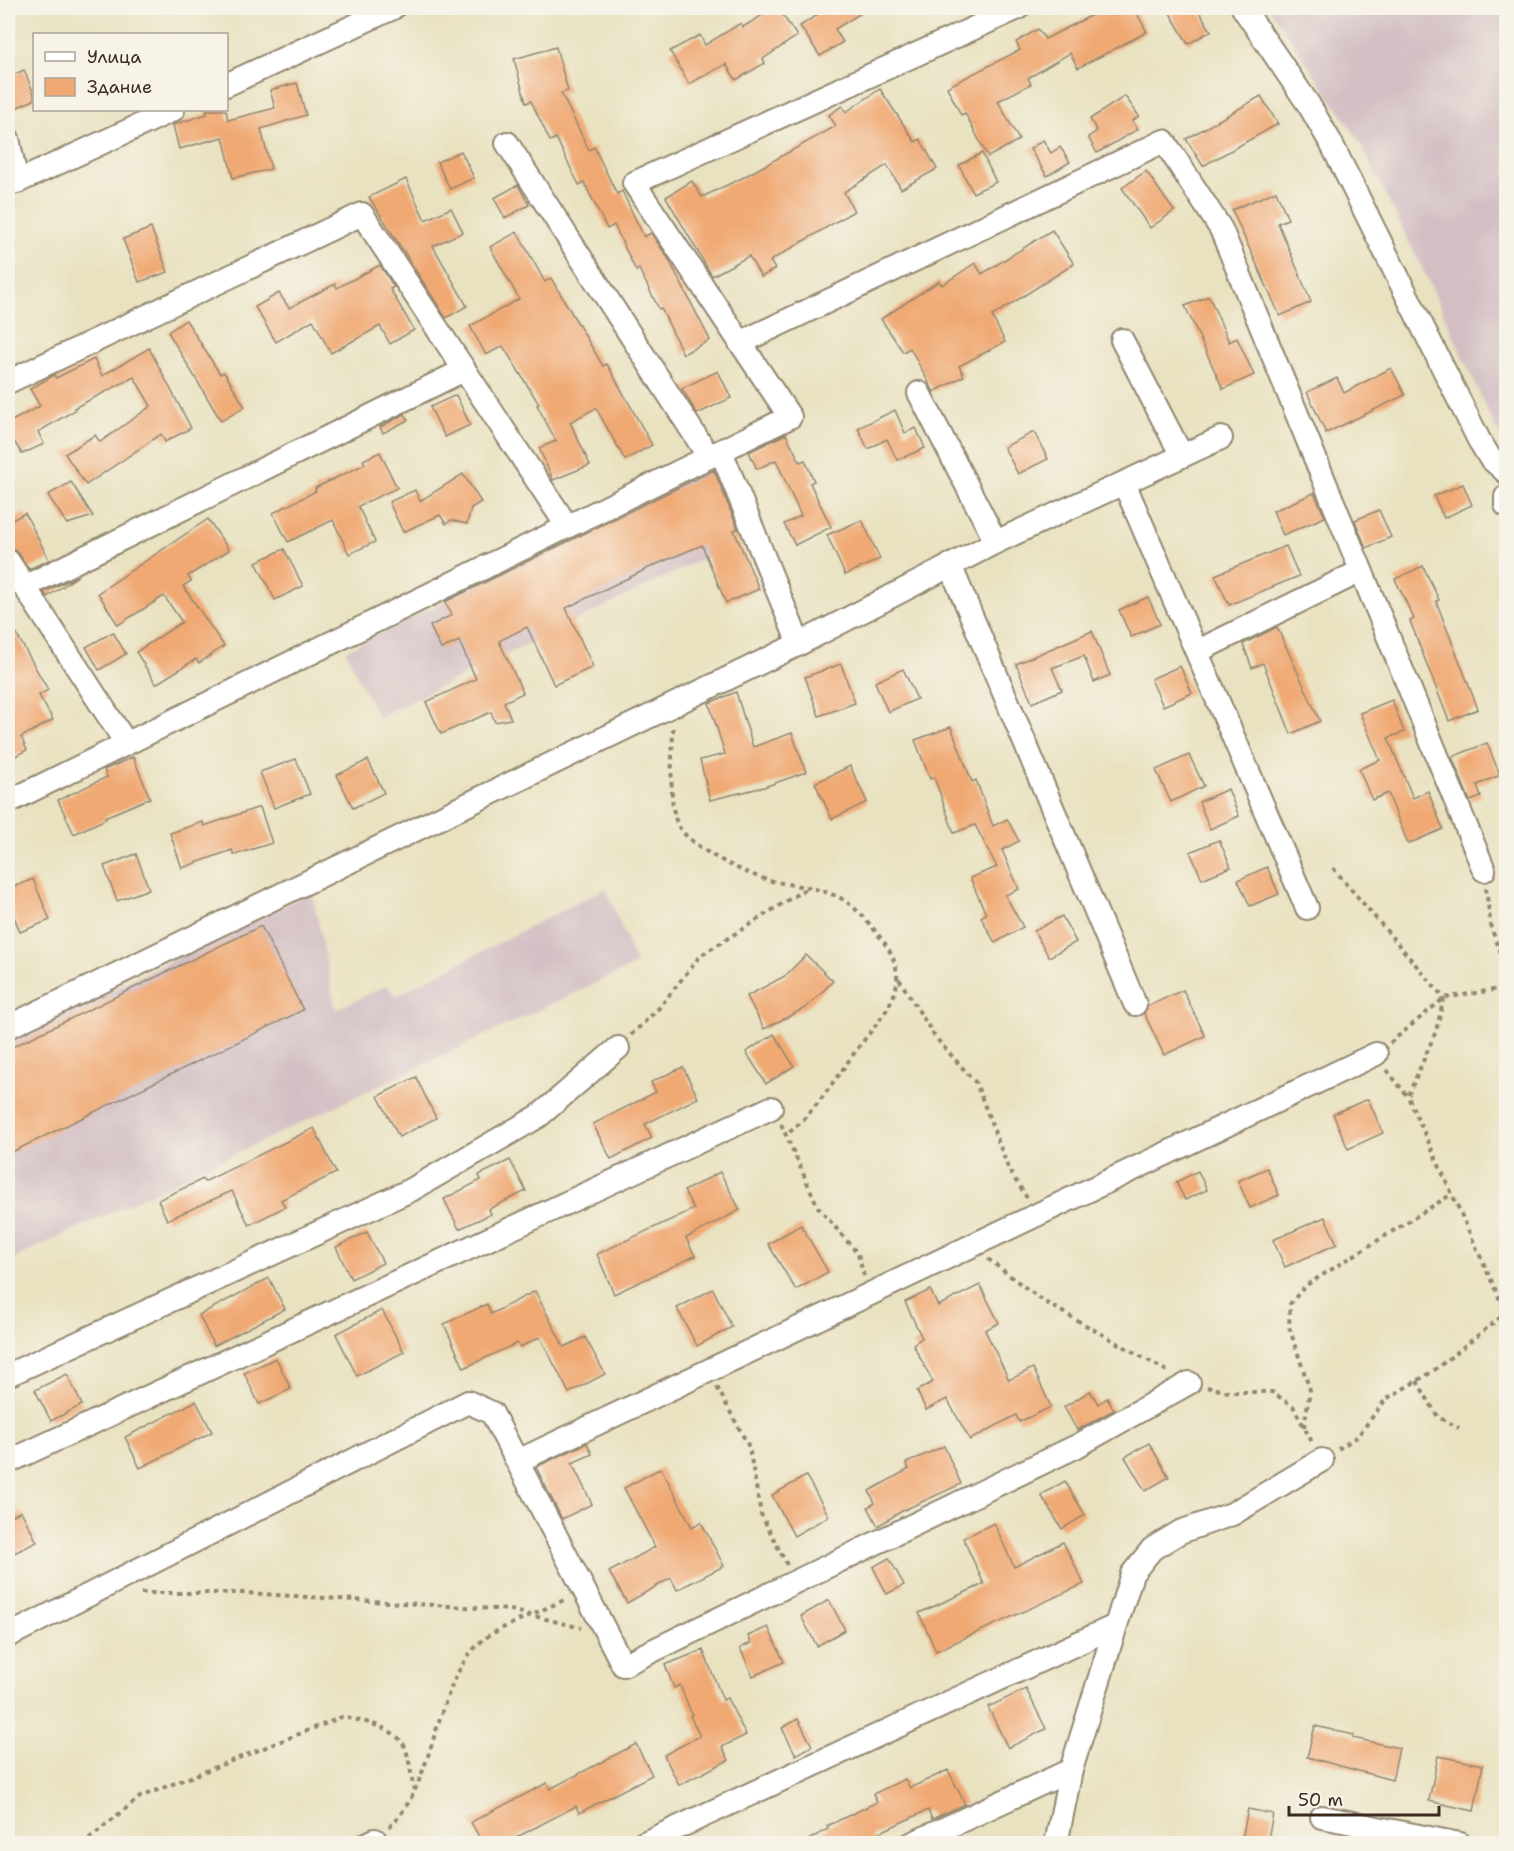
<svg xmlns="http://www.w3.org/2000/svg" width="1514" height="1851" viewBox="0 0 1514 1851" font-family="'Shantell Sans',sans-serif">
<rect width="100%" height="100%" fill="#f7f3e8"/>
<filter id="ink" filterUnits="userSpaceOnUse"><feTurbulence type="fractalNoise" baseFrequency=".0167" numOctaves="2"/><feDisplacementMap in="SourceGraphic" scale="12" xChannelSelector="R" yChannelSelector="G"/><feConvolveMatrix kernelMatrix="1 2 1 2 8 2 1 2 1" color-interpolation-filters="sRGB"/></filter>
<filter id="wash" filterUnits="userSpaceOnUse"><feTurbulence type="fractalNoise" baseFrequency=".008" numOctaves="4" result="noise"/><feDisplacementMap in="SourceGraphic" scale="24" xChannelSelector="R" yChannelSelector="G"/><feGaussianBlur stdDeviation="1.35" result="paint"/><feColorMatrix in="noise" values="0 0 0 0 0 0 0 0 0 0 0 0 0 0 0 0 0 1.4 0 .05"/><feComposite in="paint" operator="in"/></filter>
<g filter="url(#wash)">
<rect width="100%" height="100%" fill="#e9e2c1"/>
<g fill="#d2bec3">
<polygon points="1269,8 1501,8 1506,15 1506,437 1496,430 1430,284 1357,137"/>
<polygon points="714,466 743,539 378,717 345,651"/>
<polygon points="606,888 636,964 8,1261 8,1040 312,892 336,1010 387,985 395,996"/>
</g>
<g id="blocks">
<g fill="#f0a973">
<polygon points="774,8 778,8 797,36 763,59 765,63 736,80 726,64 689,84 670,51 700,35 705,45 741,23 743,27"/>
<polygon points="828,8 869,8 835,29 843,42 820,56 800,26"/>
<polygon points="1106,8 1134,8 1147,32 1078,68 1070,53 1028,78 1031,84 998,101 1019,140 988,157 965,113 961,115 947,87 1020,50 1016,42 1038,29 1045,39"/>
<polygon points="1180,8 1197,8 1211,31 1188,44 1170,13"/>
<polygon points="556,47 568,91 561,93 589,150 594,147 617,194 622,191 644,237 651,233 668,258 710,340 683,354 661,308 659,309 639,269 636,271 614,225 607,229 584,182 579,185 556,138 550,141 531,101 526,103 514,59"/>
<polygon points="24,70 34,94 34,100 11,110 8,102 8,77"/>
<polygon points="297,83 306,115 261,129 271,169 233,178 223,137 179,149 173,125 207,114 206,110 226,110 228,120 275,108 270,90"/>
<polygon points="880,89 915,142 920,139 937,169 901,189 887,165 844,192 854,211 770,261 775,269 761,277 749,256 712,276 666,197 692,181 702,197 742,178 836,126 829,115 842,106 846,112"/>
<polygon points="1125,96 1139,116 1132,121 1138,129 1097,153 1088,137 1097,131 1090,119"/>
<polygon points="1261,96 1278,124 1203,166 1186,139"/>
<polygon points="1043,140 1051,153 1060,147 1070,162 1047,176 1030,149"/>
<polygon points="461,151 474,178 450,189 437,162"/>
<polygon points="982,153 996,182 973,193 959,165"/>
<polygon points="1146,171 1174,211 1150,228 1122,188"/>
<polygon points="406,179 425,220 451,208 463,232 433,246 467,306 446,318 369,197"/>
<polygon points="518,185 529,205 505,218 494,198"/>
<polygon points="1276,191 1288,219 1278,223 1311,302 1280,316 1232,210"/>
<polygon points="151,228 168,272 139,282 123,239"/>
<polygon points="1052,230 1074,264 992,316 1005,342 959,366 964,376 934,392 910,348 903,352 881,319 939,281 942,285 975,263 982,274"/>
<polygon points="517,232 545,282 551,278 603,366 607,364 652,445 625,460 596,408 570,422 590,465 553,480 539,448 556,441 537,405 539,404 503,346 486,355 470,326 519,299 490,247"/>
<polygon points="380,265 394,287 390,289 414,330 390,344 380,326 331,353 313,320 276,342 255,307 279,293 289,308 335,284 337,288"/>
<polygon points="1209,296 1229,342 1237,338 1254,375 1223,389 1185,306"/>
<polygon points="186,320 220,374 224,372 245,407 221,421 168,332"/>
<polygon points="149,348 191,428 165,442 161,434 86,485 65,454 95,435 100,442 151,406 134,377 74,408 75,410 38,432 44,444 22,454 8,432 8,423 40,406 30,389 54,375 56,378 94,359 102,376"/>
<polygon points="1391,368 1405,395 1326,433 1307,392 1337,378 1344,393"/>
<polygon points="718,371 731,398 697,414 682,388"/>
<polygon points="456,395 470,425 445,437 430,407"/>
<polygon points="895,410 905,433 916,428 925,448 897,460 887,439 868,449 858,428"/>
<polygon points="405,414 408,420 383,433 380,427"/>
<polygon points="1034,432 1048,459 1018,474 1004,447"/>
<polygon points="786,434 800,462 805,460 814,481 810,483 831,527 795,545 784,524 801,516 776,460 757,469 749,452"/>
<polygon points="380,452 397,488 358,506 375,542 349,554 333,520 288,542 273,513 316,491 315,488 365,464 363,460"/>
<polygon points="714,470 738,529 734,530 759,589 726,603 702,545 657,564 566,608 593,667 554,685 527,627 499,641 523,693 504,702 511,719 495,722 491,712 441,734 426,702 476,679 459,641 441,649 430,626 452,615 445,602"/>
<polygon points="463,474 481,502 471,508 467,524 451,520 446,524 440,515 403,532 389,502 415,490 420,501"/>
<polygon points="71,482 93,516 67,524 48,495"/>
<polygon points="1463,484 1472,505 1444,518 1434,496"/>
<polygon points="1314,493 1325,517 1283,535 1273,511"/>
<polygon points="1379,510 1391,537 1366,548 1355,520"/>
<polygon points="25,513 49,560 29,569 19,554 8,544 8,522"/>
<polygon points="208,519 229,550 188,576 191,581 183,586 224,646 199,663 196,659 156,684 136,652 182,622 164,596 118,625 98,593"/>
<polygon points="862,520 880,559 845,575 827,535"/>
<polygon points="1286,546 1299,576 1229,605 1215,575"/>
<polygon points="284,549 303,586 275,600 256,562"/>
<polygon points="1423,566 1439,600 1436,601 1478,709 1449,721 1410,621 1414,619 1395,579"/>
<polygon points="78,576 47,597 44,592"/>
<polygon points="1148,597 1160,624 1131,637 1119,610"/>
<polygon points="8,619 48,690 39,695 53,720 21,737 27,750 8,760"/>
<polygon points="1277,627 1320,721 1291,734 1263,663 1252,668 1243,644"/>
<polygon points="1092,631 1110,675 1094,682 1084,656 1052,668 1062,690 1032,703 1016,664"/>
<polygon points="113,632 126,654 99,670 86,647"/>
<polygon points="841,664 855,703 819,716 805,677"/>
<polygon points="1180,666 1192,693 1163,706 1151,679"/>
<polygon points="903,669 917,699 888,712 875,682"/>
<polygon points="736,692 753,747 792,733 806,772 764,787 710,800 700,760 725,754 709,703"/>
<polygon points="1392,700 1404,732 1388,738 1413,798 1428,791 1443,829 1408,844 1388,793 1372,800 1359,769 1380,760 1360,713"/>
<polygon points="951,727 972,782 976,780 993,826 1007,819 1019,841 1002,850 1019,889 1005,895 1023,927 995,943 981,917 986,914 970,878 997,867 975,825 954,833 934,777 930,779 915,740"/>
<polygon points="1487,743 1500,775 1477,785 1481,797 1470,801 1452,757"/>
<polygon points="1189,755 1204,786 1171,802 1156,770"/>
<polygon points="133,757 150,798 105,817 106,819 74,834 58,800 107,777 104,770"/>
<polygon points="296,759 310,794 274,808 260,772"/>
<polygon points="368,760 384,793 353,808 337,775"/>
<polygon points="850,766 867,802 832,819 815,783"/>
<polygon points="1228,789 1239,816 1210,829 1199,802"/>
<polygon points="260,807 272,843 234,855 232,850 182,868 170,833 203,822 204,826"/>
<polygon points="1219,840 1231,867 1202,879 1190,852"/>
<polygon points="136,854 149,889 117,901 104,866"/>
<polygon points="1267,867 1279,894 1250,906 1238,880"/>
<polygon points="33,879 50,920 20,932 8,901 8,889"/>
<polygon points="1062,916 1076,942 1049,957 1034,931"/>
<polygon points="261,926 303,1010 8,1154 8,1049"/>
<polygon points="806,955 833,981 807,1007 764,1029 747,996 785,976"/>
<polygon points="1183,990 1205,1036 1164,1055 1144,1013 1148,1006"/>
<polygon points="774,1034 794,1066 766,1084 746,1052"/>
<polygon points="683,1067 698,1098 645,1124 652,1138 611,1159 593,1124 656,1092 651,1082"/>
<polygon points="416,1077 436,1118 399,1137 378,1096"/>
<polygon points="1368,1099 1383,1133 1348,1149 1333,1114"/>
<polygon points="314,1128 336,1173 281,1200 285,1207 249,1225 232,1191 167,1220 158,1200 203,1179 204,1182"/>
<polygon points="510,1160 526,1191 489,1209 491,1214 459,1229 444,1199 481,1180 479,1175"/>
<polygon points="1267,1168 1279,1195 1250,1208 1238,1181"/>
<polygon points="1198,1171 1207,1190 1185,1200 1176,1182"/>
<polygon points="720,1172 740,1210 686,1238 695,1256 614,1294 597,1254 694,1209 684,1191"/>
<polygon points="1325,1217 1337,1244 1285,1267 1273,1240"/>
<polygon points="801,1225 828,1272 796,1290 768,1244"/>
<polygon points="367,1232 383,1263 351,1279 336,1247"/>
<polygon points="269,1278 285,1309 214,1346 199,1315"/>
<polygon points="980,1285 999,1323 985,1330 1009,1380 1033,1368 1051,1407 1019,1422 1016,1415 970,1440 947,1399 926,1410 917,1391 933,1382 913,1344 922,1338 905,1302 930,1290 938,1306"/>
<polygon points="713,1289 732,1327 697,1346 677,1308"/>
<polygon points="535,1291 564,1347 585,1337 605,1374 569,1393 540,1337 520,1347 517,1343 464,1368 444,1324 487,1304 491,1314"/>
<polygon points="382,1310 404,1352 357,1376 336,1334"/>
<polygon points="276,1358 291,1389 259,1404 244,1373"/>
<polygon points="67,1374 82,1405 51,1421 35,1390"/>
<polygon points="1090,1391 1098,1404 1107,1398 1114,1410 1077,1430 1064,1407"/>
<polygon points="196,1401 212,1432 140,1468 125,1437"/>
<polygon points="587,1443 592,1454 572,1463 592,1504 562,1519 536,1467"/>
<polygon points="1149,1443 1169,1477 1145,1491 1125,1457"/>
<polygon points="944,1446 961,1484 902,1511 878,1526 868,1507 875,1503 869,1491 909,1469 906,1463"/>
<polygon points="661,1468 692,1527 701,1522 724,1566 677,1590 671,1578 627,1603 609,1572 655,1547 624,1488"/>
<polygon points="806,1476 829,1516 794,1536 772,1495"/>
<polygon points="1065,1481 1085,1515 1062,1529 1041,1495"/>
<polygon points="21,1511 37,1542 8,1556 8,1518"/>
<polygon points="994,1523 1014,1567 1063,1542 1084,1584 936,1651 919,1613 984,1584 963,1538"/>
<polygon points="889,1558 904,1585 887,1594 873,1567"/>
<polygon points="829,1600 845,1630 817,1646 801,1616"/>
<polygon points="768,1627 784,1662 753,1676 740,1648 751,1643 748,1636"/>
<polygon points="703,1650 723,1700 727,1698 746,1735 722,1747 729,1760 679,1785 664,1755 700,1736 690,1716 692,1715 680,1685 674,1688 665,1665"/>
<polygon points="1026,1689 1046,1729 1008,1748 988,1707"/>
<polygon points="798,1719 812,1746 796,1755 782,1728"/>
<polygon points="1315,1726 1354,1735 1353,1738 1399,1748 1392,1780 1307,1757"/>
<polygon points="636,1744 652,1775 579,1813 576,1806 517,1837 521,1844 483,1844 471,1822 547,1783 550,1789"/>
<polygon points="1438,1756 1483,1765 1474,1811 1429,1801"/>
<polygon points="948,1770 965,1804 932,1819 928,1810 872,1836 875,1844 801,1844 828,1829 827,1826 877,1802 873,1794 905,1779 910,1788"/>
<polygon points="1248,1809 1273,1814 1267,1844 1241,1844"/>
</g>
</g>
</g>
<g filter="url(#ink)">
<use href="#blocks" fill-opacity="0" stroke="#928670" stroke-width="1.5"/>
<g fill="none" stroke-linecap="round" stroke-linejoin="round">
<g stroke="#928670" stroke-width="26">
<g id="minor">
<polyline points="1243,8 1309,105 1331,143 1479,440 1490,458 1506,472"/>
<polyline points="226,85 393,8"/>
<polyline points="8,139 17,182 173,110"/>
<polyline points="507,143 709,457"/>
<polyline points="1122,340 1182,456"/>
<polyline points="740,343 1164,141 1221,229 1484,870"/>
<polyline points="8,382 362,214 567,526"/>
<polyline points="919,393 996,542"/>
<polyline points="721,451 799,644"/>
<polyline points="1124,483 1307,908"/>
<polyline points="1506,497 1506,505"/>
<polyline points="8,561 126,743"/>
<polyline points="950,565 1135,1004"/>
<polyline points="24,587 464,370"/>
<polyline points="1198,651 1361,571"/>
<polyline points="8,802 790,417 634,183 1018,8"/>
<polyline points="8,1027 799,644 996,542 1221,438"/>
<polyline points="8,1375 411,1190 539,1116 618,1048"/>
<polyline points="518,1461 1376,1054"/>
<polyline points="8,1462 771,1108"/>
<polyline points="8,1636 468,1402 492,1413 623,1665 1077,1446 1189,1383"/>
<polyline points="1322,1817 1460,1844"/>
<polyline points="367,1844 375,1840"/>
<polyline points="642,1844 1115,1626"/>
<polyline points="911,1844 1071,1770"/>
<polyline points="1056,1844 1071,1770 1132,1574 1152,1549 1180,1532 1232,1514 1322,1460"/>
</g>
</g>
<g stroke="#928670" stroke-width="4" stroke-dasharray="4.5 4.5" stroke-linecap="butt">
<path d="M673,728C673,751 667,808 679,827C693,849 743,873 768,880C792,886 815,886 838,897C854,904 869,923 880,937C915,981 890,1007 861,1044C838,1074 817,1111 787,1134"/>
<polyline points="1333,868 1444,998 1436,1031 1408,1096"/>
<polyline points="1486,888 1491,928 1506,965"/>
<polyline points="899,979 935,1037 976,1083 1009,1170 1027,1198"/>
<polyline points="631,1035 659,1008 700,956 810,886"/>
<polyline points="1390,1043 1444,998 1506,988"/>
<polyline points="1387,1070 1408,1097 1506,1313"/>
<polyline points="781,1124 818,1207 858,1254 864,1276"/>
<polyline points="988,1259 1043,1301 1167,1371"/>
<polyline points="1417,1381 1438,1417 1459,1428"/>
<polyline points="717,1387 749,1447 761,1514 787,1565"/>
<polyline points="1207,1387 1229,1392 1272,1392 1293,1406 1313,1444"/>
<polyline points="1304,1427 1310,1390 1289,1327 1290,1304 1305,1286 1452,1194"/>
<polyline points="1338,1449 1357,1437 1386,1399 1432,1372 1506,1313"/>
<polyline points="141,1593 246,1593 511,1610 581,1628"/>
<path d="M389,1827C437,1784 433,1681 484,1639C500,1627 546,1609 566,1599"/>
<path d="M82,1844L140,1797L342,1717C362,1721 395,1726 405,1747C410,1760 411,1777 414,1790"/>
</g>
<use href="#minor" stroke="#fff" stroke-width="22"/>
</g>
</g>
<rect width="1514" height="1851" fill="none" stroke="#f7f3e8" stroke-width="30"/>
<rect x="33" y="33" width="195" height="78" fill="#f7f3e8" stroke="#aca397" stroke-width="1.5"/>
<rect x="45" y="52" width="30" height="9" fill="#ffffff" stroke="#aca397" stroke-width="1.5"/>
<text x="87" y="63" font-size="18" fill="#3b2a1e">Улица</text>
<rect x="45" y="78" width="30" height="18" fill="#f0a973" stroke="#aca397" stroke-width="1.5"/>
<text x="87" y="93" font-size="18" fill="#3b2a1e">Здание</text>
<path d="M1289 1806v9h150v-9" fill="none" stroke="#3b2a1e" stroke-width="3"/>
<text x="1298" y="1806" font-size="18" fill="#3b2a1e" stroke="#f7f3e8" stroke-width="4.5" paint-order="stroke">50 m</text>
</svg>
